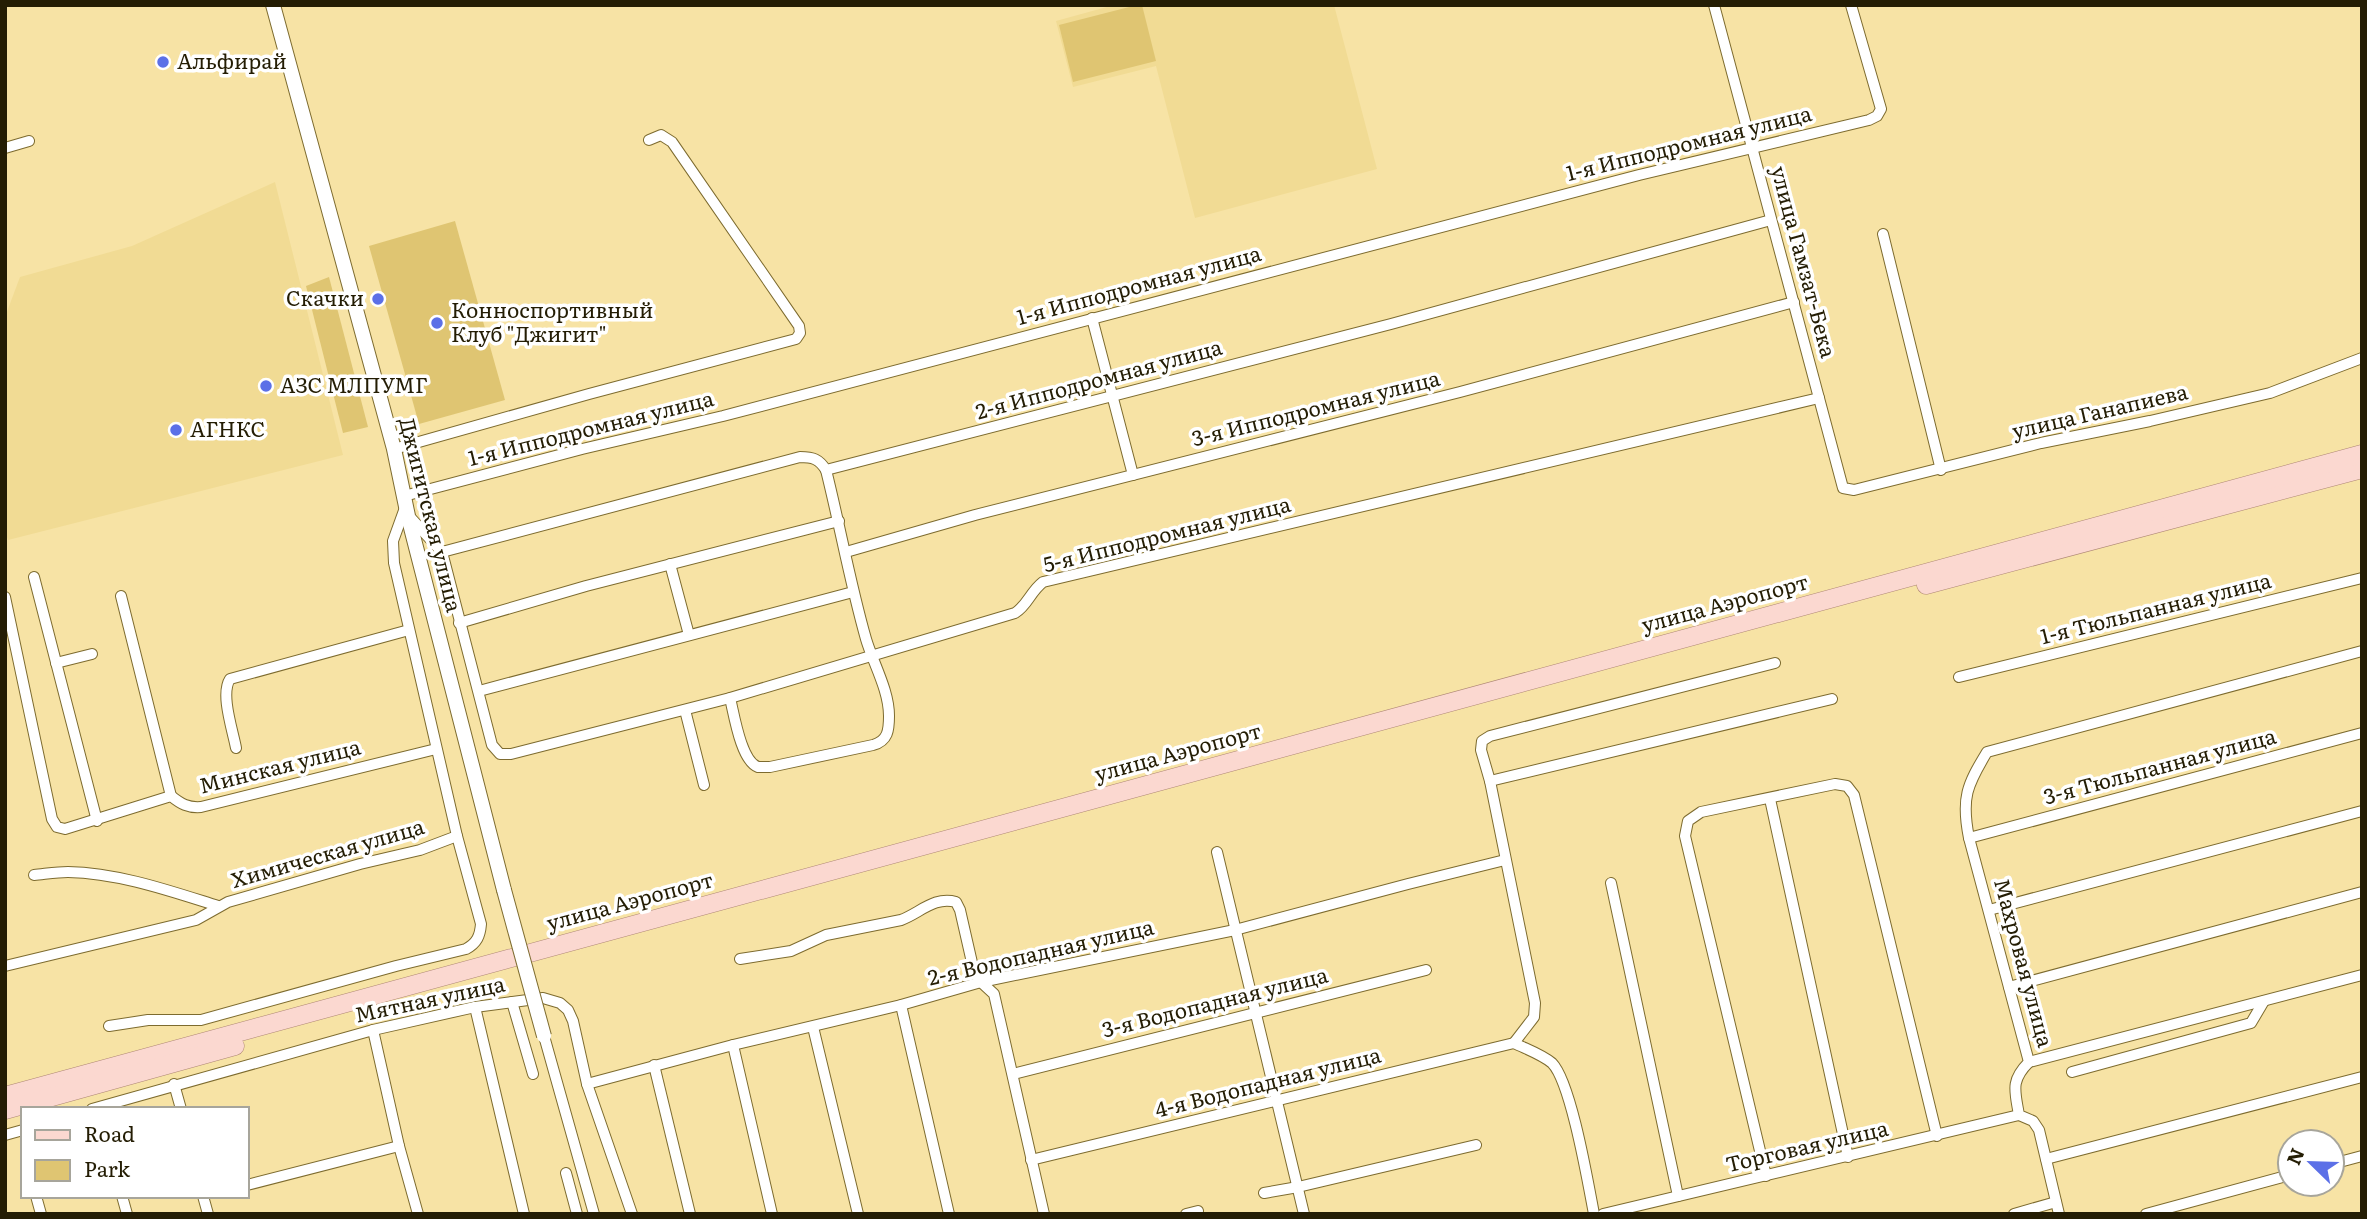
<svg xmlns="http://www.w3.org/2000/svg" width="2367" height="1219" viewBox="0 0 2367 1219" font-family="Literata,serif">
<rect width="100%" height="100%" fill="#f7e3a5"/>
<g fill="#f1db94">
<polygon points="1114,5 1334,5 1377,169 1195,218 1156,66 1073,87 1056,21"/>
<polygon points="275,182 343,455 8,540 5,531 5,317 20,277 132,246"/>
</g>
<g fill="#dfc572">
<polygon points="1137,5 1142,5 1156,61 1073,82 1059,25"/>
<polygon points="455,221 505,400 419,424 369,246"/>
<polygon points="329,277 368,427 343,433 306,286"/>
</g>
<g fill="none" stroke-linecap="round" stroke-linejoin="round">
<g stroke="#7d6b2f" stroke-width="12">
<g id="minor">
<polyline points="1714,5 1843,488 1854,490 2041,443 2150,421 2270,393 2362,358"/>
<polyline points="5,148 29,141"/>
<polyline points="1883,234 1941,470"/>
<polyline points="1092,318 1133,475"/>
<polyline points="394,449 589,394 796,339 800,333 799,326 672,142 661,135 649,140"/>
<polyline points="404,496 582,449 723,416 1639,175 1869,120 1877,116 1881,109 1851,5"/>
<path d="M409,516L442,552L492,745L500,754H511L730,698L1015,613C1028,605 1030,592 1043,582L1819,398"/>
<path d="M442,552L800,457C813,457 819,459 826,470L1391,324L1771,220"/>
<polyline points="846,552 975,515 1460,392 1794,302"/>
<polyline points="670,564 689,635"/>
<polyline points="34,577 97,821"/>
<polyline points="121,596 171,796"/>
<path d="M5,597L52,819L57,827L65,829L171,796C181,804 188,808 201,807L436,749"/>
<polyline points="459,623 586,586 839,521"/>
<polyline points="56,663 92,654"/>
<polyline points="1959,677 2362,578"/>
<polyline points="479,691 853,592"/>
<path d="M730,698C734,714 741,761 758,767C759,767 769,767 770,767L873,745C888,741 889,730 889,716C889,690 873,663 866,639C850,583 840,526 826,470"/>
<polyline points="685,710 704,785"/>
<path d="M236,748C233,731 220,694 230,679L409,630"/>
<polyline points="1490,781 1832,699"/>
<polyline points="1770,799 1848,1157"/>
<polyline points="1969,838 2362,733"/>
<polyline points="1217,852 1304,1214"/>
<path d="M34,875C45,874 57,872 68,872C119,873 170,891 218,906"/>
<polyline points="1611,883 1678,1196"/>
<polyline points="1989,910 2362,811"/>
<path d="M740,959L791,951L826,935L901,920C920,913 934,896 956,902L960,910L973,967L981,982L994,994L1044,1214"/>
<polyline points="5,966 196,920 228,902 360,864 420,850 457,836 394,563 393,541 406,505"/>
<polyline points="2009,987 2362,892"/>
<polyline points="512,1002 533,1074"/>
<polyline points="901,1005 949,1214"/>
<polyline points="475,1007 524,1214"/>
<path d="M109,1026L148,1020H201L396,966L466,949C477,943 480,936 481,924L457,836"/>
<polyline points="813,1027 858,1214"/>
<polyline points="373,1030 399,1146 418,1214"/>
<polyline points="544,1036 594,1214"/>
<polyline points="1514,1043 1534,1017 1535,1003 1490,781 1481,750 1482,741 1490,736 1775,663"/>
<path d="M1514,1043C1526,1049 1541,1054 1552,1063C1571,1082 1588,1183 1594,1214"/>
<polyline points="733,1045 772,1214"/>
<polyline points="2029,1062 2362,975"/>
<polyline points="654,1065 690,1214"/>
<polyline points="2072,1072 2251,1023 2264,1001"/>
<polyline points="1013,1074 1426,970"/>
<polyline points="174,1084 181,1109"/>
<polyline points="587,1084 733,1045 901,1005 981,982 1235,930 1408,884 1505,860"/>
<polyline points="92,1109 373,1030 475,1007 543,998 560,1003 568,1010 573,1021 587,1084 632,1214"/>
<polyline points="5,1135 23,1130"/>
<polyline points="2046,1159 2362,1077"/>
<polyline points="1031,1160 1514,1043"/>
<polyline points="2332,1164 2362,1156"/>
<polyline points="566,1173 577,1214"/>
<polyline points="1766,1176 1685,836 1688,821 1701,812 1835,784 1847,786 1854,795 1937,1136"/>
<polyline points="247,1185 399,1146"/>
<polyline points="1264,1193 1298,1187 1476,1145"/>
<polyline points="36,1196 41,1214"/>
<polyline points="122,1196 127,1214"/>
<polyline points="203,1196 208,1214"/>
<polyline points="1186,1214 1198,1211"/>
<polyline points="1603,1214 2019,1115"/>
<polyline points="2014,1214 2056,1202"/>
<path d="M2059,1214L2039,1130L2033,1121L2019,1115C2015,1091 2010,1081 2029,1062L1969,838C1961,798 1967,785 1987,752L2362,651"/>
<polyline points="2146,1214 2290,1175"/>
</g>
</g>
<g stroke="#7d6b2f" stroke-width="16">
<polyline id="tertiary" points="273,5 394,449 408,516 504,890"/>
</g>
<g stroke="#ae8674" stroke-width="19">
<g id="primary">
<polyline points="1926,585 2362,469"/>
<polyline points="5,1096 2362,454"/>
<polyline points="5,1110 235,1046"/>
</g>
</g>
<use href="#minor" stroke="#fff" stroke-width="10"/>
<use href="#tertiary" stroke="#fff" stroke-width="14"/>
<use href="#primary" stroke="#fbd8d0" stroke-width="18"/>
<g stroke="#7d6b2f" stroke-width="16" stroke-linecap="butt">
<polyline id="tertiary-bridge" points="504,890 544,1036"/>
</g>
<use href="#tertiary-bridge" stroke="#fff" stroke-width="14"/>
</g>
<g fill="#5c70e7" stroke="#fff" stroke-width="2.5">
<circle cx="163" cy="62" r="7"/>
<circle cx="378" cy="299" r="7"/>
<circle cx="437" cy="323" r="7"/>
<circle cx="266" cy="386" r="7"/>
<circle cx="176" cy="430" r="7"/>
</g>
<g text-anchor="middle" stroke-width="7" stroke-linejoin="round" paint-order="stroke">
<g font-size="21" fill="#241d04" stroke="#fff" text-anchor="start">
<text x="177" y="69">Альфирай</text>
<text x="364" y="306" text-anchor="end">Скачки</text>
<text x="451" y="318">Конноспортивный<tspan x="451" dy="24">Клуб "Джигит"</tspan></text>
<text x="280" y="393">АЗС МЛПУМГ</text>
<text x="190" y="437">АГНКС</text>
</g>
<g font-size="21" fill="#241d04" stroke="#fff">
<text transform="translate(1689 144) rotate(-14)" y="7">1-я Ипподромная улица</text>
<text transform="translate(1803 262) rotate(75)" y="7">улица Гамзат-Бека</text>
<text transform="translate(1139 286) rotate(-15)" y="7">1-я Ипподромная улица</text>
<text transform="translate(1099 380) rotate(-15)" y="7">2-я Ипподромная улица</text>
<text transform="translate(1316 409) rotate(-14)" y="7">3-я Ипподромная улица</text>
<text transform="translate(2100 412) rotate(-13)" y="7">улица Ганапиева</text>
<text transform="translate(591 429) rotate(-14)" y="7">1-я Ипподромная улица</text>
<text transform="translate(430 515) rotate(76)" y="7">Джигитская улица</text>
<text transform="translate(1167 535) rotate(-14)" y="7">5-я Ипподромная улица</text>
<text transform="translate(1725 604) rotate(-15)" y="7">улица Аэропорт</text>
<text transform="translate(2156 609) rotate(-14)" y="7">1-я Тюльпанная улица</text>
<text transform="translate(1178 753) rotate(-15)" y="7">улица Аэропорт</text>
<text transform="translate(280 767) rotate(-14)" y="7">Минская улица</text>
<text transform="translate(2160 767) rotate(-15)" y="7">3-я Тюльпанная улица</text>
<text transform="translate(328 854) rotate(-16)" y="7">Химическая улица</text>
<text transform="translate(630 902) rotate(-15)" y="7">улица Аэропорт</text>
<text transform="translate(1041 953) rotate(-13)" y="7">2-я Водопадная улица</text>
<text transform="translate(2023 963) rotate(75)" y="7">Махровая улица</text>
<text transform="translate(430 1000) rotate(-12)" y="7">Мятная улица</text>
<text transform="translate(1215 1003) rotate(-14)" y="7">3-я Водопадная улица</text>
<text transform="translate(1268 1083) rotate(-14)" y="7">4-я Водопадная улица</text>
<text transform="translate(1807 1147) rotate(-13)" y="7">Торговая улица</text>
</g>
</g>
<rect width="2367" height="1219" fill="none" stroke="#241d04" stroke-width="14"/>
<rect x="21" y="1107" width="228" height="91" fill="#ffffff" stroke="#a7a59b" stroke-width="2"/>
<rect x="35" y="1130" width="35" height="10" fill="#fbd8d0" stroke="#a7a59b" stroke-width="2"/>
<text x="84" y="1142" font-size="21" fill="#241d04">Road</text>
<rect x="35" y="1160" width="35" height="21" fill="#dfc572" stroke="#a7a59b" stroke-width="2"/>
<text x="84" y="1177" font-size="21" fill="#241d04">Park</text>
<g transform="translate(2311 1163) rotate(293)"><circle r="33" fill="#ffffff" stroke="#a7a59b" stroke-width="2"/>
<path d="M0-5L12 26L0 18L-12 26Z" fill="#5c70e7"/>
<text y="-10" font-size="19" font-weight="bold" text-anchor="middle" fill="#241d04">N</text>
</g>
</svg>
